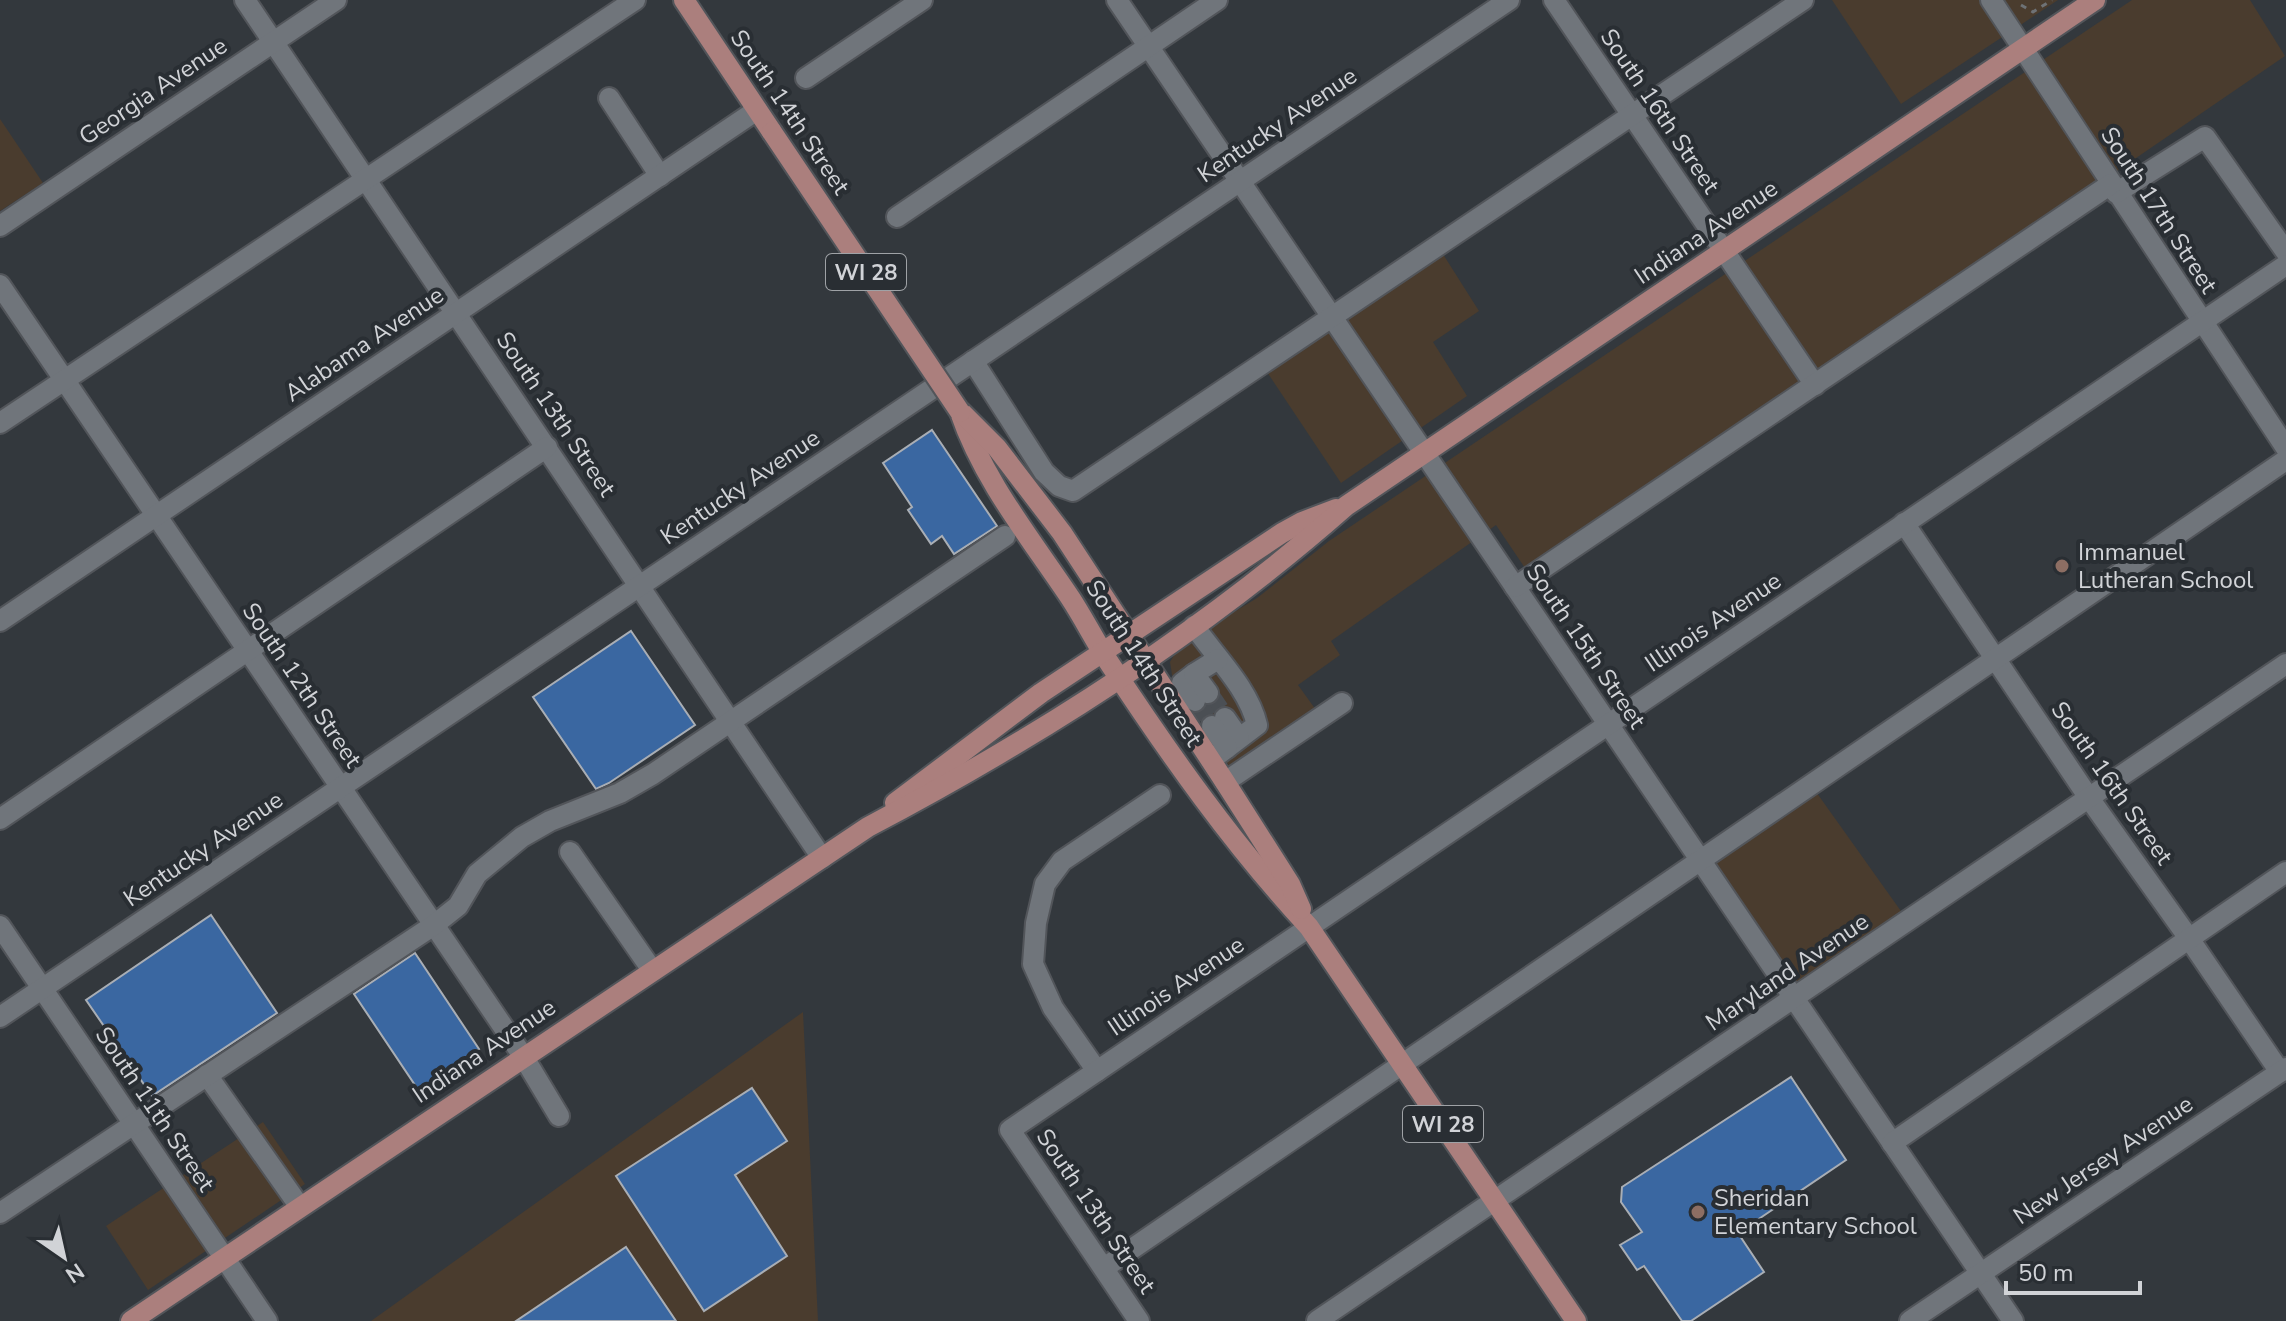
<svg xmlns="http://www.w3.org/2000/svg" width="2286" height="1321" viewBox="0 0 2286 1321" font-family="'Nunito Sans',sans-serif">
<rect width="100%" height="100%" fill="#33383d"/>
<g fill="#4a3c2e">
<polygon points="1832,0 2058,0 1901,104"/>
<polygon points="2132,0 2250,0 2285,56 1529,574 1496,525 1331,641 1340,655 1298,685 1316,710 1231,769 1172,675 1170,662 1180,645 1257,598 1329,541"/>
<polygon points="0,119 43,183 0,211"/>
<polygon points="1441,251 1479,311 1433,342 1467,396 1341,483 1265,369"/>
<polygon points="1814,789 1908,921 1794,998 1702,862"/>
<polygon points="803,1012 818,1321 371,1321"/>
<polygon points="263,1122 305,1184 148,1290 106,1226"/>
</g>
<g fill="#3a67a1" stroke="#a9aeb5" stroke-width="2">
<polygon points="932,430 997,526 954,554 942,536 931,544 908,510 912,507 883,463"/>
<polygon points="631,631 695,725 609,783 596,789 533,697"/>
<polygon points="211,915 277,1013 152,1096 86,1000"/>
<polygon points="415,953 479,1049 419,1091 354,994"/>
<polygon points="1791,1077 1846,1160 1738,1233 1764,1272 1691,1321 1682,1321 1644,1266 1637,1270 1620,1245 1642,1232 1621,1202 1622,1187"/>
<polygon points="752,1088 787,1141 735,1175 787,1256 704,1311 616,1176"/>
<polygon points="626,1247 676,1321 516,1321"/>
</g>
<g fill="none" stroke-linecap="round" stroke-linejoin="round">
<g stroke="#4b4f54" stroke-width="20" stroke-dasharray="20 10" stroke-linecap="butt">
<polyline points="1208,693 1225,718"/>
<polyline points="1195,701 1212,726"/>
</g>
<g stroke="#52555a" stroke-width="24">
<g id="minor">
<polyline points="245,0 822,858"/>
<polyline points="1117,0 2013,1321"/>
<polyline points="1554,0 1815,385"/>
<polyline points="1991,0 2286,448"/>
<polyline points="806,78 922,0"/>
<polyline points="609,98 660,176"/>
<polyline points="2116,193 2205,137 2286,252"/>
<polyline points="897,217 1217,0"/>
<polyline points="0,226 336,0"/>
<polyline points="0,285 523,1056 559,1116"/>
<polyline points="973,361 1044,472 1059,486 1073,491 1803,0"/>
<polyline points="0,423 635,0"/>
<polyline points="1904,523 2089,798 2188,937 2280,1072"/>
<polyline points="1515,587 2111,184"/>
<polyline points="0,621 757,110"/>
<path d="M1194,626C1215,656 1249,689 1257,725L1211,760"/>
<polyline points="1194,674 1182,683 1195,701"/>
<polyline points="1208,693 1194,674 1218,659"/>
<polyline points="1225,718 1239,738"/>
<polyline points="1212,726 1227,748"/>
<polyline points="1225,782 1342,703"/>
<polyline points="0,819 547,447"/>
<polyline points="570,852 652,970"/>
<polyline points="0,926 267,1321"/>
<polyline points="0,1017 1509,0"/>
<polyline points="1097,1071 1053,1008 1033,964 1036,923 1045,884 1062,861 1160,795"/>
<polyline points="207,1075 300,1207"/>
<polyline points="1892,1143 2286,872"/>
<polyline points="0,1213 434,925 458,906 477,874 522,837 550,821 620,793 653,774 1005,536"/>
<polyline points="1104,1268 2286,460"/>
<polyline points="1139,1321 1010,1130 2286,265"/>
<polyline points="1317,1321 2286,664"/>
<polyline points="1910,1321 2286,1068"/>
</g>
</g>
<g stroke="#52555a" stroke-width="24">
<g id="major">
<polyline points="684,0 772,132"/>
<path d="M960,412C983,480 1031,539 1071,599C1084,619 1095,641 1108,661C1169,754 1234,846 1309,927L1576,1321"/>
<polyline points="961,412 997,448 1062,533 1225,782 1290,884 1301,909"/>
<polyline points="895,803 1041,693 1282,533 1302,522 1336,509"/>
<path d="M131,1321L868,827C1037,738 1202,633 1346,506L2095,0"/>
</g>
</g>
<polyline stroke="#6e7276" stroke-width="3" stroke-dasharray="6 6" stroke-linecap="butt" points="2021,5 2033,12 2052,0"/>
<use href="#minor" stroke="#70757b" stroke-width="20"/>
<use href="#major" stroke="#ab7f7d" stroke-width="20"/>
<g stroke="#52555a" stroke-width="24" stroke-linecap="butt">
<polyline id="major-bridge" points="772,132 960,412"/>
</g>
<use href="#major-bridge" stroke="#ab7f7d" stroke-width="20"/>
</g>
<g fill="#8d6e63" stroke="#292e33" stroke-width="3">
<circle cx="2062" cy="566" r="8"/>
<circle cx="1698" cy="1212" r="8"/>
</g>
<g text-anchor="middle" stroke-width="8" stroke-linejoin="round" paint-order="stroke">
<g fill="#292e33" stroke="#9fa2a6" stroke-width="2">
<rect x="826" y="254" width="80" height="36" rx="6"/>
<rect x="1403" y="1106" width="80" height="36" rx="6"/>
</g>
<g font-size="22" font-weight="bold" fill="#d1d3d7">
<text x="866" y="280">WI 28</text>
<text x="1443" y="1132">WI 28</text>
</g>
<g font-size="24" fill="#d1d3d7" stroke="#292e33">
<text transform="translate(153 91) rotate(-34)" y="8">Georgia Avenue</text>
<text transform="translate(1660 111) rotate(56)" y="8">South 16th Street</text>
<text transform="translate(790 112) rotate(56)" y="8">South 14th Street</text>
<text transform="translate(1277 125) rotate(-34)" y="8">Kentucky Avenue</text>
<text transform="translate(2159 210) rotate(57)" y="8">South 17th Street</text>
<text transform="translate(1706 232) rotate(-34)" y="8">Indiana Avenue</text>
<text transform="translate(364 344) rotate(-34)" y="8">Alabama Avenue</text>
<text transform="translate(556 414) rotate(56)" y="8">South 13th Street</text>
<text transform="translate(740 487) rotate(-34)" y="8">Kentucky Avenue</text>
<text transform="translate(1713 622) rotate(-34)" y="8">Illinois Avenue</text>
<text transform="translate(1586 646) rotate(56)" y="8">South 15th Street</text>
<text transform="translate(1144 663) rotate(57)" y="8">South 14th Street</text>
<text transform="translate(302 685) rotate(56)" y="8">South 12th Street</text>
<text transform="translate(2112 783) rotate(55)" y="8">South 16th Street</text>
<text transform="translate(203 849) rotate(-34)" y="8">Kentucky Avenue</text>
<text transform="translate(1787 972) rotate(-34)" y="8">Maryland Avenue</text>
<text transform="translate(1176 986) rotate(-34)" y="8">Illinois Avenue</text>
<text transform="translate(484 1051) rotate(-34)" y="8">Indiana Avenue</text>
<text transform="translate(155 1109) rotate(56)" y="8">South 11th Street</text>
<text transform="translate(2103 1160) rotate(-34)" y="8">New Jersey Avenue</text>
<text transform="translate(1096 1211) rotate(56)" y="8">South 13th Street</text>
</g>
<g font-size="24" fill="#d1d3d7" stroke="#292e33" text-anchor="start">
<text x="2078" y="560">Immanuel<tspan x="2078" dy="28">Lutheran School</tspan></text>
<text x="1714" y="1206">Sheridan<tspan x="1714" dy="28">Elementary School</tspan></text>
</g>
</g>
<g transform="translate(64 1257) rotate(146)" stroke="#292e33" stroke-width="6" paint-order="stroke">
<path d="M0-6L14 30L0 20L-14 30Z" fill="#d1d3d7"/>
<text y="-12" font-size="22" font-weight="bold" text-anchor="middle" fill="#d1d3d7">N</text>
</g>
<path d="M2006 1281v12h134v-12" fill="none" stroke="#d1d3d7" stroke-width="4"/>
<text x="2018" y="1281" font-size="24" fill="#d1d3d7" stroke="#292e33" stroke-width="6" paint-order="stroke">50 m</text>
</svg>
